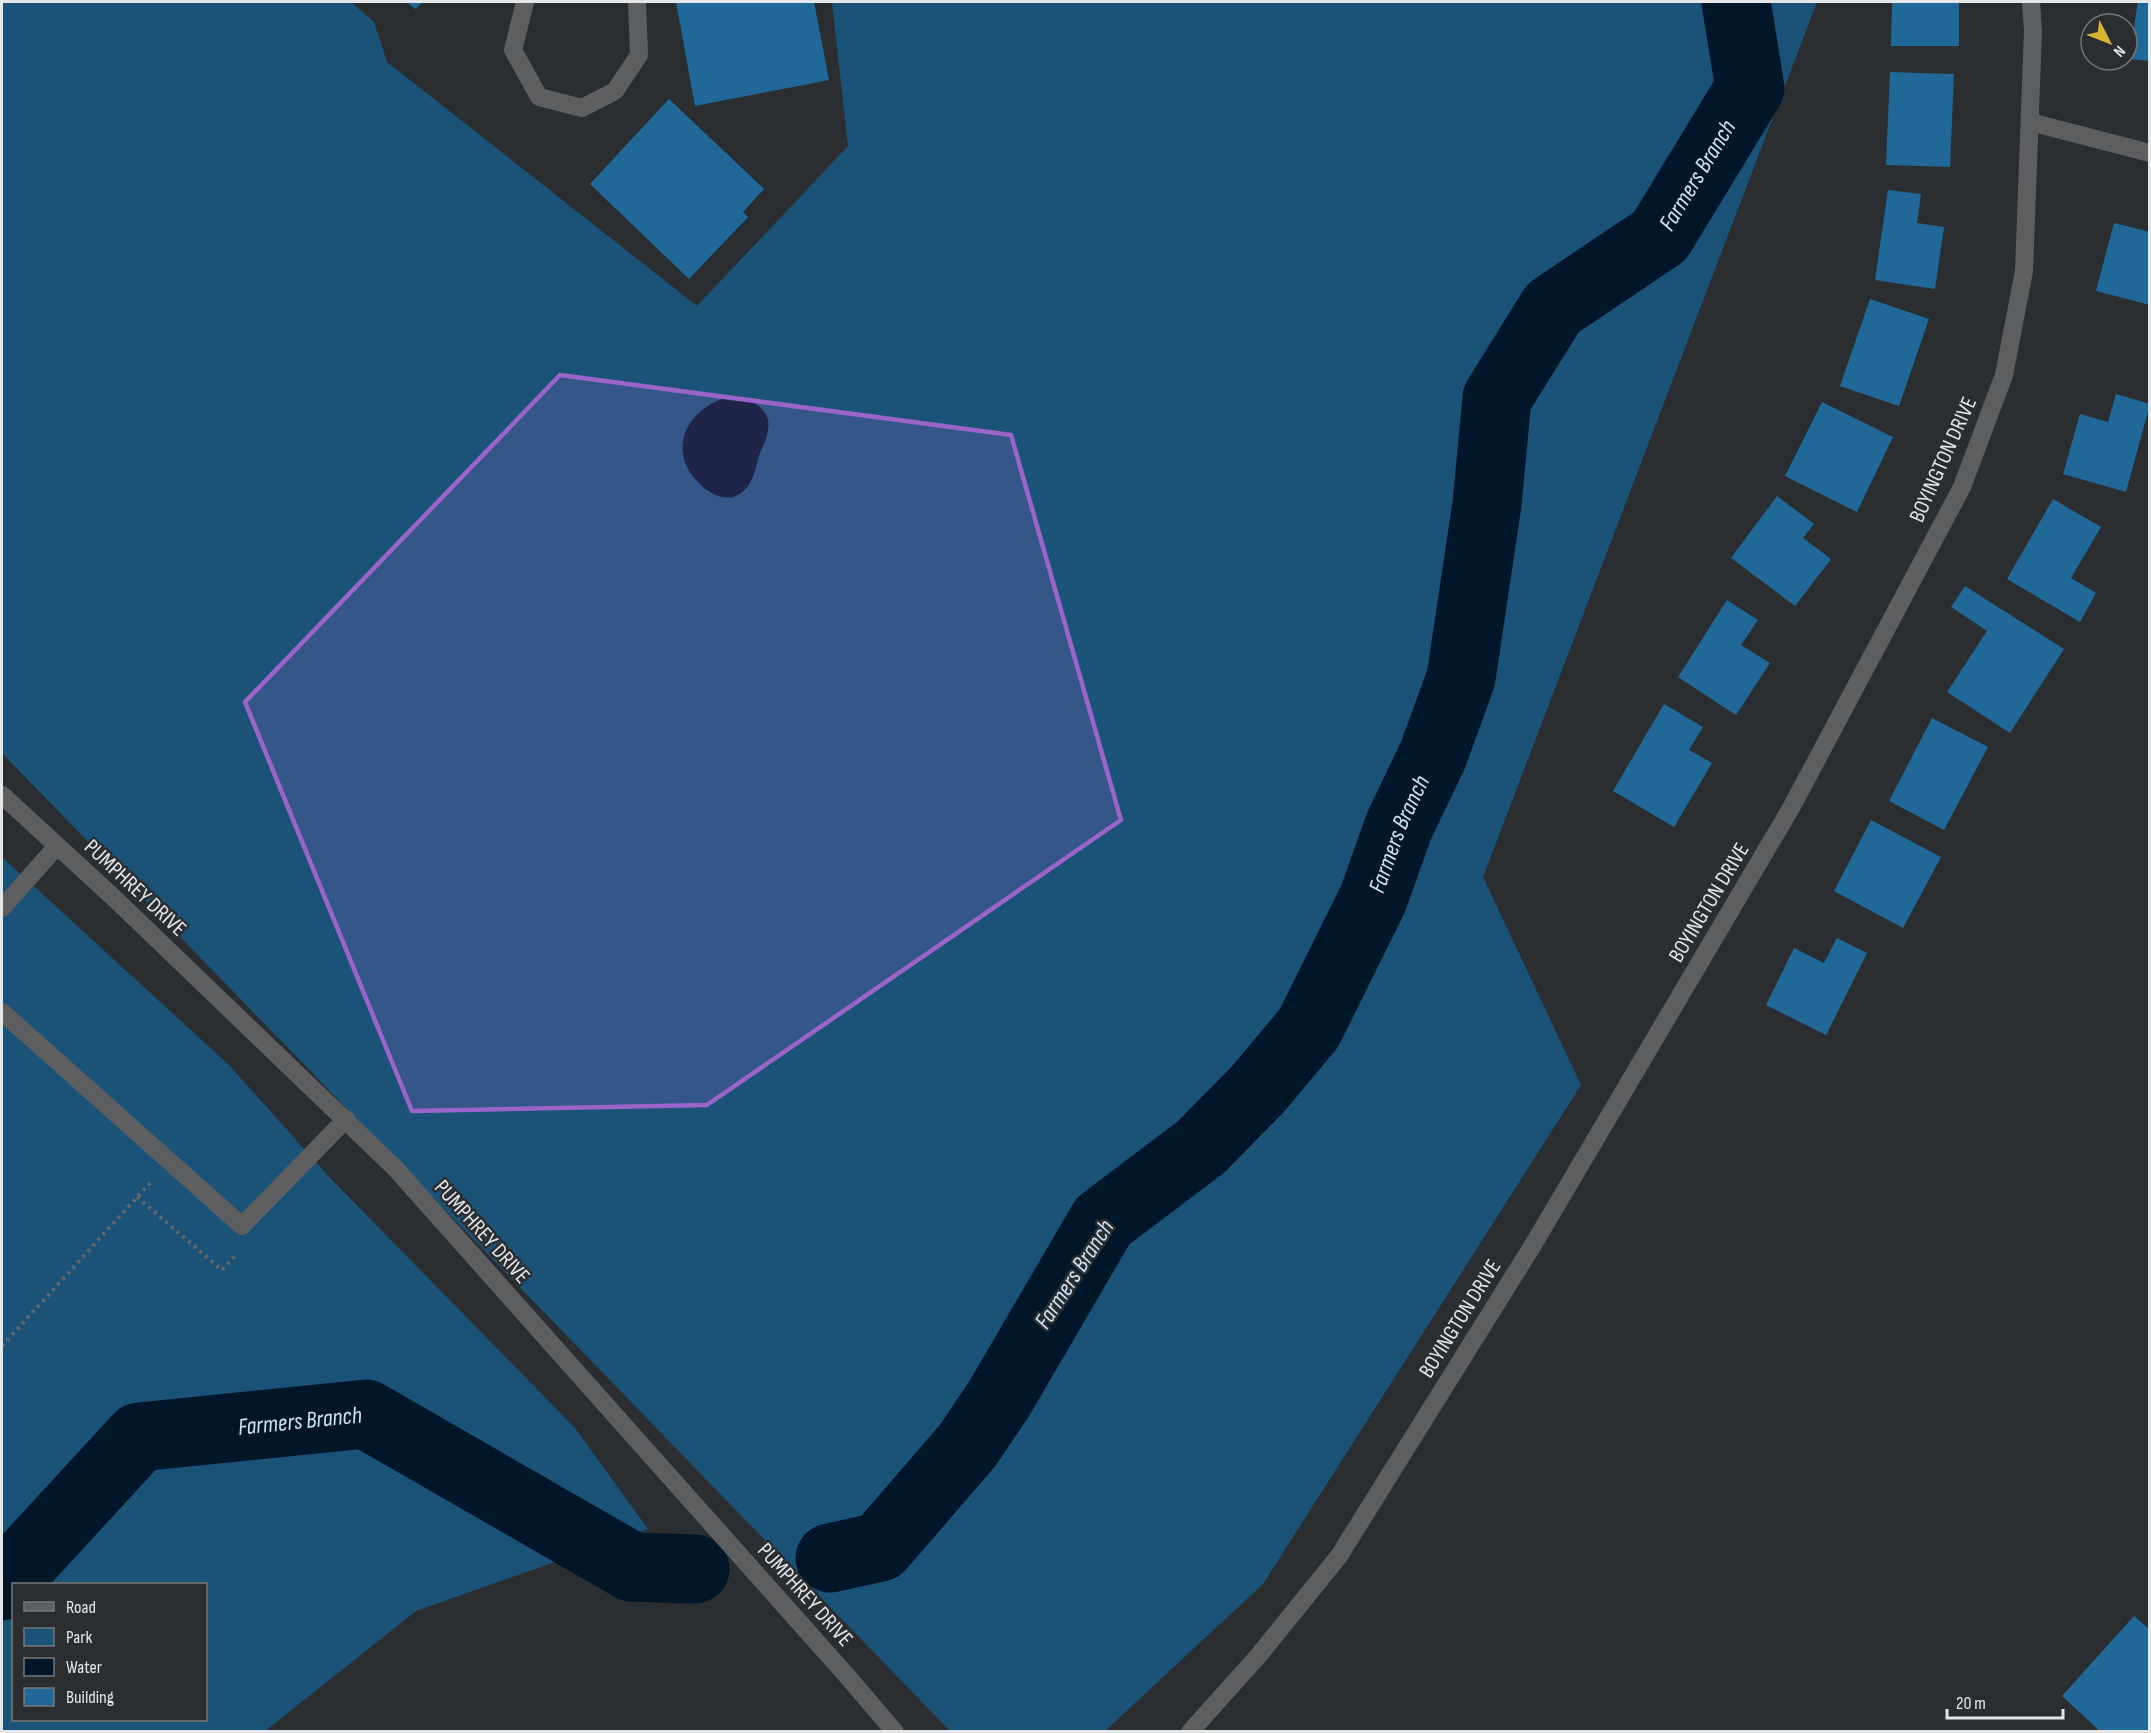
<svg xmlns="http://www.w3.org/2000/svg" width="2151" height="1733" viewBox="0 0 2151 1733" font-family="'Sofia Sans Condensed',sans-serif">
<rect width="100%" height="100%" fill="#2b2e31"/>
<g fill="#1b5378" fill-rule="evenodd">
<polygon points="2,2 351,2 374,22 387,62 697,306 848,146 832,2 1817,2 1483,877 1581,1085 1263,1584 1105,1731 950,1731 2,753"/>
<path d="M3,858L229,1065L332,1180L575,1428L648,1529L416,1611L265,1731H2V860ZM14,1584H206V1720H14Z"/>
</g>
<path fill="#001629" d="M734,396C747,398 762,404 767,417C772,430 763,445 759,456C756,466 754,478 748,486C734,506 711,497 698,482C664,447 691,403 734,396Z"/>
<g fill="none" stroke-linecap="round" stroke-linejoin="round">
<g stroke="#001629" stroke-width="69">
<path id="s1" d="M830,1558L880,1547L968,1445L999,1399L1103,1221L1201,1147L1258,1089L1309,1028L1373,899L1399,826L1433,755L1461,678L1487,504L1497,398L1553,308L1660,236L1750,88L1736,2"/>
<path id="s2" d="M2,1586L139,1437L366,1414L632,1567L695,1569"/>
</g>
</g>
<g fill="#206898">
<polygon points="407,2 423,2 415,9"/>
<polygon points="676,2 814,2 829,80 695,106"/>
<polygon points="1892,2 1959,2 1959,46 1891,46"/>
<polygon points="2138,2 2150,2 2150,61 2129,59"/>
<polygon points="1890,72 1954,74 1950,167 1886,165"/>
<polygon points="669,99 764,189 743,212 748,217 689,279 590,184"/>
<polygon points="1888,190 1921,194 1917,223 1944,227 1935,289 1875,280"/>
<polygon points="2114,223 2150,232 2150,305 2096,291"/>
<polygon points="1870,299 1929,319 1899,406 1840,386"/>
<polygon points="2116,394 2150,404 2126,492 2063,474 2080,414 2108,422"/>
<polygon points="1822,402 1893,437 1857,512 1785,476"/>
<polygon points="1777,496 1814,524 1803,538 1831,559 1795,606 1731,558"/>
<polygon points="2053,499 2101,527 2071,578 2096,593 2080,622 2007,579"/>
<polygon points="1965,586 2064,649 2010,733 1947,692 1987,631 1951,607"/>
<polygon points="1727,600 1758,620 1741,645 1770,663 1736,715 1678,677"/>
<polygon points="1664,704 1703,727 1689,750 1712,763 1674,827 1613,791"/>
<polygon points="1932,718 1988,747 1944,830 1889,801"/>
<polygon points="1871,820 1941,857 1903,928 1834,891"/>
<polygon points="1837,938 1867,953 1826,1035 1766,1005 1794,948 1824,963"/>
<polygon points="2134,1616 2150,1630 2150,1732 2101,1732 2062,1696"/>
</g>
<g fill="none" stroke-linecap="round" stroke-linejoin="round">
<g stroke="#646669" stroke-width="4" stroke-dasharray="3 4.5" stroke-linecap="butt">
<polyline points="137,1197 222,1270 237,1254"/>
<polyline points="2,1346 150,1183"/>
</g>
<g stroke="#5d5e60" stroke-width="18">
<polyline points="525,2 513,50 539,97 582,108 615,91 639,55 637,2"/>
<polyline points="2030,122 2150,153"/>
<polyline points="2,795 113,897 395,1168 848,1677 895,1732"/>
<polyline points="2,908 57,846"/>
<polyline points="2,1012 242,1226 346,1119"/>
<polyline points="1190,1732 1259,1655 1339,1556 1533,1245 1791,808 1962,487 2004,375 2024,271 2033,31 2031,2"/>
</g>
</g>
<path fill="#9a64cb" fill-opacity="0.2" stroke="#9a64cb" stroke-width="4.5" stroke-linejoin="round" d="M560,375L1011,435L1121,820L707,1105L412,1111L245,702Z"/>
<g text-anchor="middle" stroke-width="5" stroke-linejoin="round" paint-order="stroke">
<g font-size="22" fill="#e4e6e8" stroke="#2b2e31">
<text transform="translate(1942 459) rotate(-66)" y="8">BOYINGTON DRIVE</text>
<text transform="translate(136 887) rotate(43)" y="8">PUMPHREY DRIVE</text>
<text transform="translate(1708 902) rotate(-59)" y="8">BOYINGTON DRIVE</text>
<text transform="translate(483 1231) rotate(48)" y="8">PUMPHREY DRIVE</text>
<text transform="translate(1459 1318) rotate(-58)" y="8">BOYINGTON DRIVE</text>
<text transform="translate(806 1594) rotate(48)" y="8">PUMPHREY DRIVE</text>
</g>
<g font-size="24" font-style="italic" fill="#cee3f3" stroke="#2b2e31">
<text dy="8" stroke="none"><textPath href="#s1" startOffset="1702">Farmers Branch</textPath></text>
<text dy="8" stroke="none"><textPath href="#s1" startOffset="945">Farmers Branch</textPath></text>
<text transform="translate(1074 1274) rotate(-57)" y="8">Farmers Branch</text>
<text dy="8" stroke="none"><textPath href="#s2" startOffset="364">Farmers Branch</textPath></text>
</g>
</g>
<rect width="2151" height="1733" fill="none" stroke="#e4e6e8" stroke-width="6"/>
<rect x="12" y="1583" width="195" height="138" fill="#2b2e31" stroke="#75787a" stroke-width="1.5"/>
<rect x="24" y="1602" width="30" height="9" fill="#5d5e60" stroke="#75787a" stroke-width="1.5"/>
<text x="66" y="1613" font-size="18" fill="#e4e6e8">Road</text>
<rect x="24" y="1628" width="30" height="18" fill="#1b5378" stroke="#75787a" stroke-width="1.5"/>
<text x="66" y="1643" font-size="18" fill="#e4e6e8">Park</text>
<rect x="24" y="1658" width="30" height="18" fill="#001629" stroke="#75787a" stroke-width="1.5"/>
<text x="66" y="1673" font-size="18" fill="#e4e6e8">Water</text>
<rect x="24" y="1688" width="30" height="18" fill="#206898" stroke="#75787a" stroke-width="1.5"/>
<text x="66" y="1703" font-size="18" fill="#e4e6e8">Building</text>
<g transform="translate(2109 42) rotate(132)"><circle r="28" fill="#2b2e31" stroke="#75787a" stroke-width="1.5"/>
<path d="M0-4.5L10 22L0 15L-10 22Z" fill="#d8b434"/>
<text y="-9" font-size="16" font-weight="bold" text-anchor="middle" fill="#e4e6e8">N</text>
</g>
<path d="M1947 1709v9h116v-9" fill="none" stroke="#e4e6e8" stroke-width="3"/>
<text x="1956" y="1709" font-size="18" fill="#e4e6e8" stroke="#2b2e31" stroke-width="4.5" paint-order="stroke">20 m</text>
</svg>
